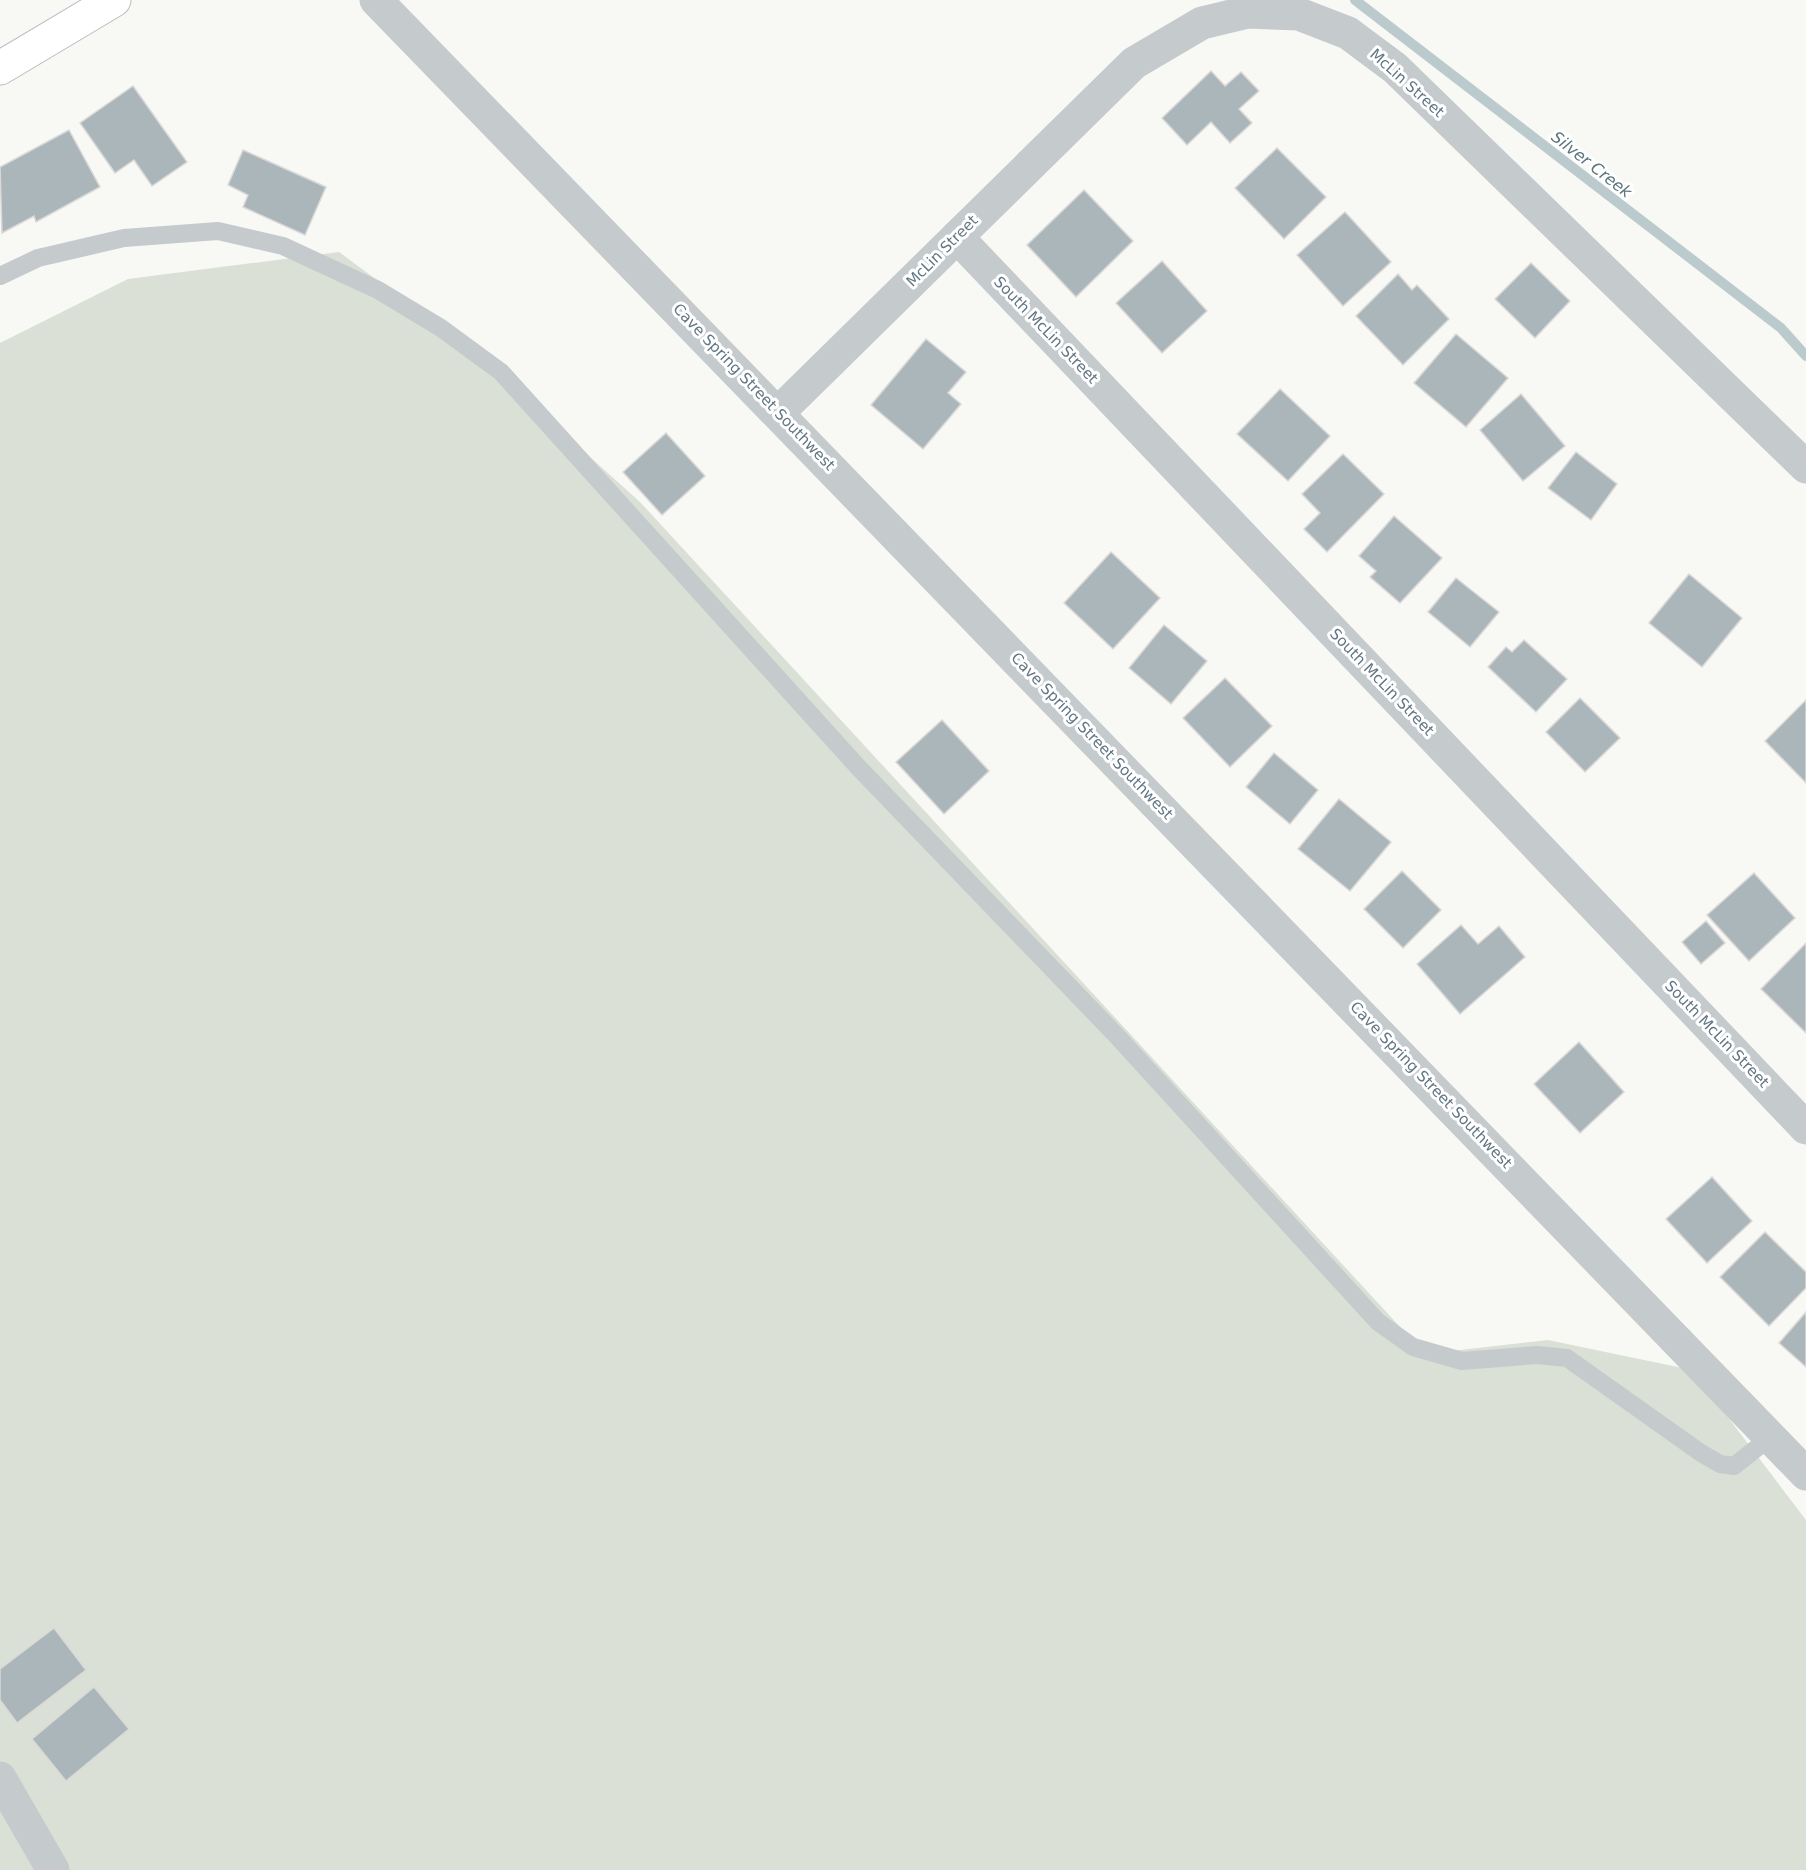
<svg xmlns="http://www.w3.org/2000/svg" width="1806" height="1870" viewBox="0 0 1806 1870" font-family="'DejaVu Sans',sans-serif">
<rect width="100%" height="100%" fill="#f8f8f5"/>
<polygon fill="#dae0d5" points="339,252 465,345 640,502 1425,1354 1548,1340 1692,1370 1806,1520 1806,1870 0,1870 0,343 128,279"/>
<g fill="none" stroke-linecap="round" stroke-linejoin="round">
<polyline stroke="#bbcacd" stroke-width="10" points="1355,0 1781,328 1806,356"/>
</g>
<g fill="#abb6bb" stroke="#dad9d7" stroke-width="1.5">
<polygon points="1211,71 1225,86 1241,72 1259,91 1239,109 1252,123 1230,143 1211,122 1187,145 1162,118"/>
<polygon points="133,86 187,162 152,186 134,160 115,173 80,123"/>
<polygon points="69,130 100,187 36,222 34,216 2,233 0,167"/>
<polygon points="1277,148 1326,197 1284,239 1235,188"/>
<polygon points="243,150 326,187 305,235 243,207 248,195 228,185"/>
<polygon points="1084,190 1133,241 1076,297 1027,245"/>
<polygon points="1345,212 1391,262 1343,306 1297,255"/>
<polygon points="1162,261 1207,311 1162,353 1116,303"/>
<polygon points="1531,263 1570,301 1535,338 1495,299"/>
<polygon points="1398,274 1412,290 1417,285 1449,319 1403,365 1356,316"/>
<polygon points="1456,334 1508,378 1466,427 1414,383"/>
<polygon points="926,339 966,372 948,393 961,404 923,449 871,405"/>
<polygon points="1280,389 1330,436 1288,481 1237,434"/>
<polygon points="1521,394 1565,446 1523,481 1480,430"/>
<polygon points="666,433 705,476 662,515 623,472"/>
<polygon points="1576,452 1617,484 1591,520 1548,488"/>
<polygon points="1343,454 1384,494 1327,552 1304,529 1320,513 1302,494"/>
<polygon points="1394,516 1442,558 1400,603 1370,577 1376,571 1359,556"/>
<polygon points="1111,552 1160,598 1113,649 1064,603"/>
<polygon points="1689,574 1742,618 1702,667 1649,623"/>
<polygon points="1456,578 1499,612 1470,647 1428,612"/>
<polygon points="1164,625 1207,661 1171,704 1129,668"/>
<polygon points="1524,640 1567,679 1536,712 1488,667 1506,647 1512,652"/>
<polygon points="1225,678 1272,726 1230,767 1183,718"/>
<polygon points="1580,698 1620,738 1585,772 1546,732"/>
<polygon points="1806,700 1806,783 1765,741"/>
<polygon points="942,720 989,771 944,814 896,762"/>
<polygon points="1274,753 1318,790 1290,824 1246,787"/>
<polygon points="1339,799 1391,842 1350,891 1298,849"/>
<polygon points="1402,871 1441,910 1403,948 1364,909"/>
<polygon points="1754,873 1795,918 1749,961 1707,915"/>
<polygon points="1706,921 1725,943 1701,964 1682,942"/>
<polygon points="1461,925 1478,944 1499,926 1525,957 1460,1014 1417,964"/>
<polygon points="1806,943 1806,1033 1761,989"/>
<polygon points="1579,1042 1624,1092 1580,1133 1534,1084"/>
<polygon points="1712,1177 1752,1221 1707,1263 1666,1219"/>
<polygon points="1765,1232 1806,1272 1806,1288 1769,1326 1720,1277"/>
<polygon points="1806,1312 1806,1367 1779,1343"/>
<polygon points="54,1628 86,1670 17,1723 0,1700 0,1669"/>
<polygon points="94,1687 129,1729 66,1781 32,1739"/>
</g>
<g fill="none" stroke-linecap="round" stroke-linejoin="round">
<g stroke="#b7bec2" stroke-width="35">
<polyline id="secondary" points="0,68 114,0"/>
</g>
<polyline stroke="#c5cacd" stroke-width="18" points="0,276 38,258 124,238 218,231 283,246 378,290 441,328 501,372 858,767 1116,1035 1378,1322 1413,1347 1462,1361 1537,1355 1567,1358 1701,1453 1720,1464 1734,1466 1772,1436"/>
<g stroke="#c5cacd" stroke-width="33">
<polyline points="957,237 1806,1128"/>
<polyline points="779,412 1134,63 1202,23 1248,12 1299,14 1348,33 1395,68 1806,467"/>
<polyline points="0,1778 53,1870"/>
</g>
<polyline stroke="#c5cacd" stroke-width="33" points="376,0 1806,1474"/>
<use href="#secondary" stroke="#fff" stroke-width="33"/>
</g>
<g text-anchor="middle" stroke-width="6" stroke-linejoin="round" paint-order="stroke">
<g font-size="15" fill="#607683" stroke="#fff">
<text transform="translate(1407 83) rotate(42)" y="5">McLin Street</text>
<text transform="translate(942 251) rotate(-45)" y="5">McLin Street</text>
<text transform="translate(1046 330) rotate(46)" y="5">South McLin Street</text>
<text transform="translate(754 387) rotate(46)" y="5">Cave Spring Street Southwest</text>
<text transform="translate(1382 682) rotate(46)" y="5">South McLin Street</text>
<text transform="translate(1092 736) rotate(46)" y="5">Cave Spring Street Southwest</text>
<text transform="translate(1717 1034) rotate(46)" y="5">South McLin Street</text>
<text transform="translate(1431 1085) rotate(46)" y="5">Cave Spring Street Southwest</text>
</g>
<g font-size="16" font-style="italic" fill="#5b767d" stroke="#fff">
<text transform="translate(1592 164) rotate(38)" y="6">Silver Creek</text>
</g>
</g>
</svg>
